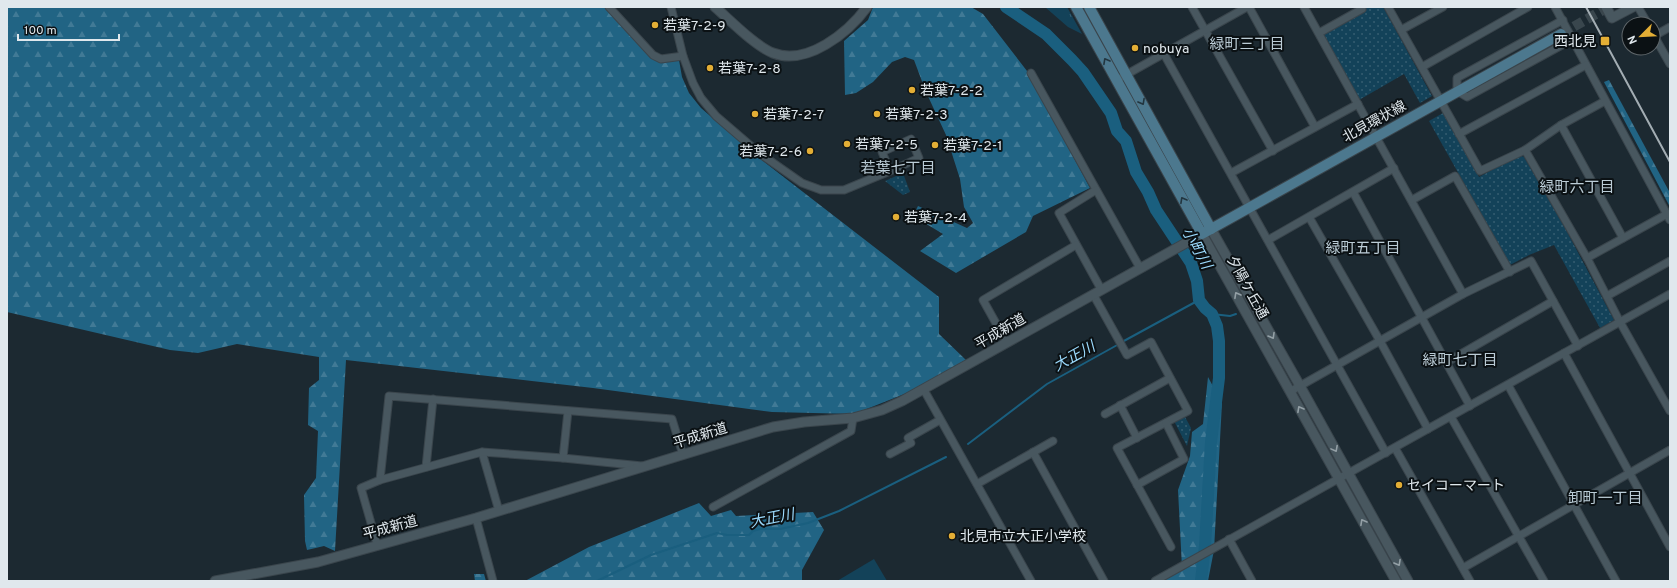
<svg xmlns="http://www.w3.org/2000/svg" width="1677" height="588" viewBox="0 0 1677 588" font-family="Overpass,'Noto Sans JP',sans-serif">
<defs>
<pattern id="grass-tufts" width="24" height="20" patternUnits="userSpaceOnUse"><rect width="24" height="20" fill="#134259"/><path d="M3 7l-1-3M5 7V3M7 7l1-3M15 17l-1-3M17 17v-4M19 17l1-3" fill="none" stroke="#355d71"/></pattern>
<pattern id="forest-firs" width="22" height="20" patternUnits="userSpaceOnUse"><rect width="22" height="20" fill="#216484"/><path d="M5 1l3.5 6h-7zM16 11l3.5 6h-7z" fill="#417a96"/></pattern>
<pattern id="park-dots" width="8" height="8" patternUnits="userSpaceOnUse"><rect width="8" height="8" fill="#134259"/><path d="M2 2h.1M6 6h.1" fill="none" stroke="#355d71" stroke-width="1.8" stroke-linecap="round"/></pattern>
</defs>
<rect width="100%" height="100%" fill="#1c2931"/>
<polygon fill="url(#grass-tufts)" points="1045,7 1067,7 1082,34 1068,27"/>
<g fill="url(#forest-firs)">
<polygon points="7,7 606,7 658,62 679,60 682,77 689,93 701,108 759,158 939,297 939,334 966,360 912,391 854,414 772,412 593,388 346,360 335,551 324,546 307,550 305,541 304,495 316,478 318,431 308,425 309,388 319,380 319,357 237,344 198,353 170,350 7,312"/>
<polygon points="873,7 971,7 983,14 1027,71 1090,188 1033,216 1026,232 956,273 920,251 943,234 913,216 918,206 967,228 973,223 964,207 960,179 946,135 926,92 914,60 905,57 892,62 873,82 856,93 845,95 844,41 868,20"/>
<polygon points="1609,80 1670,193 1670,207 1604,82"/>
<polygon points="1208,377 1222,403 1214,550 1208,581 1162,581 1182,568 1178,490 1190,456 1192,432 1203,424"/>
<polygon points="699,503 711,516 731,510 736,516 813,512 824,530 802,570 802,581 525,581 589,547"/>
<polygon points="474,574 484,574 486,581 475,581"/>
</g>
<g fill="url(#park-dots)">
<polygon points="1363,7 1383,7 1432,96 1420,103 1404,74 1359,100 1323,34 1365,11"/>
<polygon points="1443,113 1479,177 1519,155 1524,157 1566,230 1614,320 1600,328 1554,245 1529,255 1510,265 1429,121"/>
<polygon points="903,173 910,192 903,195 885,181"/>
<polygon points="1184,415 1191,428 1187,446 1174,421"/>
</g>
<polygon fill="#134259" points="874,559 887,581 837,581"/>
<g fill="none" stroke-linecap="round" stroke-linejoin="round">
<g stroke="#1a5f7f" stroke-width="2">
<polyline points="1212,314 1230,316 1236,314"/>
<polyline points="1122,342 1199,300"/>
<polyline points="968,444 1047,384 1119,344"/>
<polyline points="597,581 651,555 717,533 727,535 749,535 753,531 760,529 780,529 808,523 839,511 946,457"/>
</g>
<polyline stroke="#1a5f7f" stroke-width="12" points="1006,7 1046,34 1072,60 1083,72 1111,113 1117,131 1126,141 1136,172 1148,192 1156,210 1191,263 1197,281 1199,300 1205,308 1212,314 1217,326 1219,341 1219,378 1211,442 1205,546 1201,581"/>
<polyline stroke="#39464d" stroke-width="10" stroke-dasharray="10 5" stroke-linecap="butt" points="1561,34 1608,7"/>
<g stroke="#3a454c" stroke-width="9">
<g id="minor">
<polyline points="609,7 653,55 661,59 683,56"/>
<polyline points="671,7 683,56 693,83 701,98 716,116 759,153 802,183 821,190 844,190 890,171"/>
<polyline points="1192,7 1273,151"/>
<polyline points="1249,7 1315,127"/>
<polyline points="1304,7 1463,294"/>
<polyline points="1388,7 1480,171 1525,150 1561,125 1605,101"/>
<polyline points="1555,7 1670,220"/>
<polyline points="1638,7 1648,24"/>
<polyline points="1563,20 1457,78 1457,91 1467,97 1573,39"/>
<polyline points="1401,30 1443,7"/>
<polyline points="1319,33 1362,9 1361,7"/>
<polyline points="1653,34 1670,64"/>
<polyline points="1654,36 1670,27"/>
<polyline points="1164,54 1386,453"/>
<polyline points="1422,67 1528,7"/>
<polyline points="1031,73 1140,268"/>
<polyline points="1122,77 1247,7"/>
<polyline points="1561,125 1623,238"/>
<polyline points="1459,134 1586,65"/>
<polygon points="911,139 919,158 890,171 882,152"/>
<polyline points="1525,150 1587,258 1620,322 1670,411"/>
<polyline points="1231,173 1358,104"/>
<polyline points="1096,190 1059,213 1101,289"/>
<polyline points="1353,192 1470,406"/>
<polyline points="1412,200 1455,176 1510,272"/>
<polyline points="1309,217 1380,341 1428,429"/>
<polyline points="1268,240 1394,168"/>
<polyline points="1587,258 1667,214"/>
<polyline points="1093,294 1127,355 1151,342 1188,411 1117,448 1171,547"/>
<polyline points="1607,296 1670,261"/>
<polyline points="1007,343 983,300 1076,245"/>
<polyline points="1564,353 1670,547"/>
<polyline points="1447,362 1553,301"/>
<polyline points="1508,385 1616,581"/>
<polyline points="924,390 1031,581"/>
<polyline points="1291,391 1463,294 1531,261 1578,346"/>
<polyline points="1120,405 1137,438"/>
<polyline points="1105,414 1170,378"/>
<polyline points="1451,417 1544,581"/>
<polyline points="1395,448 1470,581"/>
<polyline points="482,452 499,511"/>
<polyline points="1033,452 1104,581"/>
<polyline points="890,454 911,443 908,438 940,420"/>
<polyline points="563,458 568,411"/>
<polyline points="426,467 433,399"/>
<polyline points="380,480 389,396 672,419 683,455"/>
<polyline points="977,484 1053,441"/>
<polyline points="1137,485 1184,459 1166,423"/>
<polyline points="713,507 851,431 853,418"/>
<polyline points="476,518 493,581"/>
<polyline points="1229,539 1252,581"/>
<polyline points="377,544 361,488 380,480 482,452 563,458 642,466"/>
<polyline points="1463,568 1670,450"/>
<polyline points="1155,581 1670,294"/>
</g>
</g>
<g stroke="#3a454c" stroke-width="11">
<g id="tertiary">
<path d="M715,7C730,20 755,46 773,53C807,66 848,33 867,7"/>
<polyline points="1606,7 1612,18 1633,7"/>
<polyline points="1211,229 1300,386 1408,581"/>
<polyline points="215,581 318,562 476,518 773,427 804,422 853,418 882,410 902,401 1202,234 1396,581"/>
</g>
</g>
<g stroke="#3a454c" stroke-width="12">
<g id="secondary">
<polyline points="1076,7 1202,234 1561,34"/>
<polyline points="1089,7 1211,229"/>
</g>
</g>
<use href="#minor" stroke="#48575f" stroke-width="7"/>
<use href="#tertiary" stroke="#48575f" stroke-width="9"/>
<use href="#secondary" stroke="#4c788e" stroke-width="10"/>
<polyline stroke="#a3adb3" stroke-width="2" points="1586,7 1670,162"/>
</g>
<defs><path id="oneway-chevron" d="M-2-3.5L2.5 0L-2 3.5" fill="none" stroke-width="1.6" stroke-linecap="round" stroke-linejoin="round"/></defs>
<g stroke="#22353f">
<use href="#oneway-chevron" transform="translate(1106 61) rotate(-119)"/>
<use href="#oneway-chevron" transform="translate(1142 102) rotate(61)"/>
<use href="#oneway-chevron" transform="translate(1183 200) rotate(-119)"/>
</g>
<g stroke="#94a0a6">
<use href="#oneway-chevron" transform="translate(1237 295) rotate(-119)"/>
<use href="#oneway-chevron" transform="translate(1272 336) rotate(60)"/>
<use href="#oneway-chevron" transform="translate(1300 409) rotate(-119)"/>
<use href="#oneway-chevron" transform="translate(1335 449) rotate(62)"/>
<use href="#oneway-chevron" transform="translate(1363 522) rotate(-119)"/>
<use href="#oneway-chevron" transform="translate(1398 563) rotate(61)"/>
</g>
<g fill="#e3ae35" stroke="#0b1114" stroke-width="1.5">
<circle cx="655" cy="25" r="4"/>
<rect x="1600" y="36" width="10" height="10" rx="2"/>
<circle cx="1135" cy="48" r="4"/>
<circle cx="710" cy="68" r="4"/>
<circle cx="912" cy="90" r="4"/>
<circle cx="755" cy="114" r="4"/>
<circle cx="877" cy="114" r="4"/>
<circle cx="847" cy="144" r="4"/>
<circle cx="935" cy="145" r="4"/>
<circle cx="810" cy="151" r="4"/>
<circle cx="896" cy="217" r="4"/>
<circle cx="1399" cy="485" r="4"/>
<circle cx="952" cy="536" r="4"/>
</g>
<g text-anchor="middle" stroke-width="4" stroke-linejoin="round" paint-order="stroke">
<g font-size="14" fill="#e0e8ed" stroke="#0b1114" text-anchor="start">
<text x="663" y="30">若葉7-2-9</text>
<text x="1596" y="46" text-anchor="end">西北見</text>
<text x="1143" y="53">nobuya</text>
<text x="718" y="73">若葉7-2-8</text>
<text x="920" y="95">若葉7-2-2</text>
<text x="763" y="119">若葉7-2-7</text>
<text x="885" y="119">若葉7-2-3</text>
<text x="855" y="149">若葉7-2-5</text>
<text x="943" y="150">若葉7-2-1</text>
<text x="802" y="156" text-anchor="end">若葉7-2-6</text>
<text x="904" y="222">若葉7-2-4</text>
<text x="1407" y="490">セイコーマート</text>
<text x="960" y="541">北見市立大正小学校</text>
</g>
<g font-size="14" fill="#e0e8ed" stroke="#0b1114">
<text transform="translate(1374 121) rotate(-29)" y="5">北見環状線</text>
<text transform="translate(1248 287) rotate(61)" y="5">夕陽ケ丘通</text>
<text transform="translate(1000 331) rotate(-30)" y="5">平成新道</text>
<text transform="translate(700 435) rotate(-17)" y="5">平成新道</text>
<text transform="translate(390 527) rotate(-15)" y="5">平成新道</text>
</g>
<g font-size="15" fill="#bbccd6" stroke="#0b1114">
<text x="1247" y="49">緑町三丁目</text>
<text x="898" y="173">若葉七丁目</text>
<text x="1577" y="192">緑町六丁目</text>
<text x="1363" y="253">緑町五丁目</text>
<text x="1460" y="365">緑町七丁目</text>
<text x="1605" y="503">卸町一丁目</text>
</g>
<g font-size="15" font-style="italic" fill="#9bdafd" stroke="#0b1114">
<text transform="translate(1197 248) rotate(61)" y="5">小町川</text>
<text transform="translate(1074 356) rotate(-29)" y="5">大正川</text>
<text transform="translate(772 518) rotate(-11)" y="5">大正川</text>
</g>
</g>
<rect width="1677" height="588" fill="none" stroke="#e0e8ed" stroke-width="16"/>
<g transform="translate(1641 36) rotate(246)"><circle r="19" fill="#0b1114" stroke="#60676b"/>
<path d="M0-3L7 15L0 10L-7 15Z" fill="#e3ae35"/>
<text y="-6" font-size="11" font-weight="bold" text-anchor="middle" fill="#e0e8ed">N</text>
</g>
<path d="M18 34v6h101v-6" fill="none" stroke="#e0e8ed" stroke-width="2"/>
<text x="24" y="34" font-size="12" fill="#e0e8ed" stroke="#0b1114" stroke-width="3" paint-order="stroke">100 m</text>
</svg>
